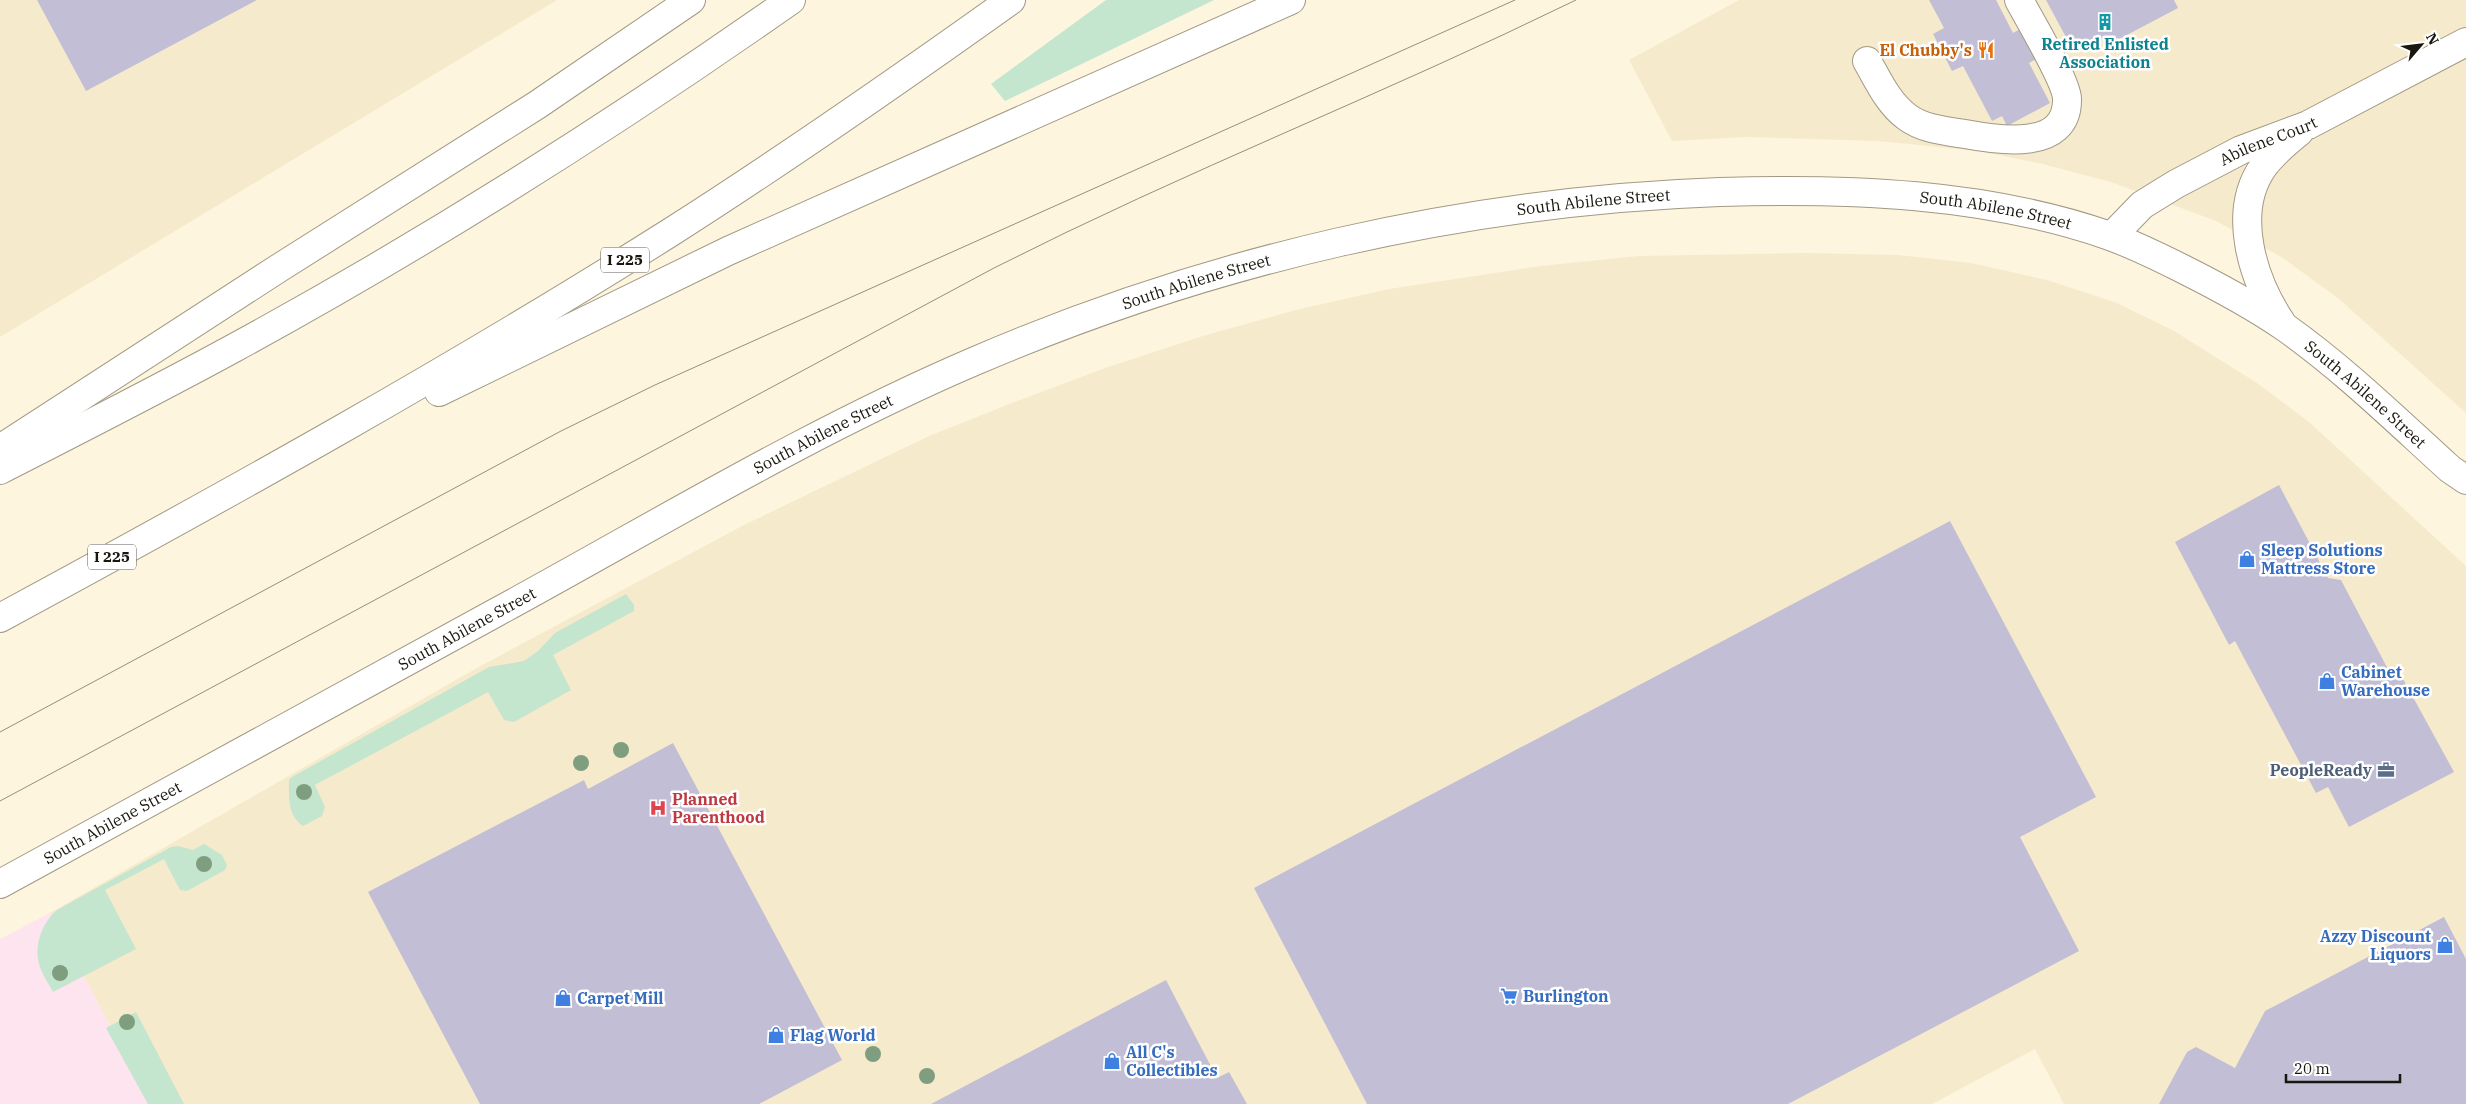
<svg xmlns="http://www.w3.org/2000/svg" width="2466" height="1104" viewBox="0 0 2466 1104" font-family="'IBM Plex Serif',serif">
<rect width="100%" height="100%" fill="#fef5de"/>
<g fill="#f6eacc">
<polygon points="0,0 557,0 0,337"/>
<polygon points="1739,0 2466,0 2466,413 2339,299 2283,258 2216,221 2111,182 2043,164 1978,151 1878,141 1747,137 1672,141 1629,60"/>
<polygon points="1804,253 1898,255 1971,263 2047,280 2117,303 2174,331 2257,383 2309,422 2466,566 2466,1104 2064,1104 2035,1049 1932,1104 152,1104 50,913 475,669 744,525 929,436 1012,403 1105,368 1203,336 1296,310 1389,289 1541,266 1638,256"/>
</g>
<polygon fill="#fde4ee" points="50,913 152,1104 0,1104 0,939"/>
<g fill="#c4e5ce">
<polygon points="1106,0 1214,0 1005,101 991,84"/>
<path d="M626,594L634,605V611L553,655L571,690L514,722L504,720L488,692L315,785L325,807L322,816L303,826C287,815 289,797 289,780L292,777L489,667L524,661L538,651L555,633Z"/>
<path d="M204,844L222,855L227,865L225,870L187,891L180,890L164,859L105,890L136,949L53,992C49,984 43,976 40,967C33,946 42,923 57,910L171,847L178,846L193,850Z"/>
<polygon points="136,1012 184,1104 148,1104 106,1028"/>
</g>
<g fill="#c1bed5">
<polygon points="37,0 257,0 86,91"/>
<polygon points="1929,0 1996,0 2013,33 2022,28 2038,58 2029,63 2050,103 2007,126 2002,116 1992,121 1963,66 1952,71 1933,34 1944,28"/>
<polygon points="2046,0 2174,0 2178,8 2106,46 2100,36 2073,50"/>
<polygon points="2279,485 2328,578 2341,580 2391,675 2403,679 2454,772 2349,827 2328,787 2316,793 2235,641 2229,645 2175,542"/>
<polygon points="1950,521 2096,797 2020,837 2079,951 1788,1104 1367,1104 1254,888"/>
<polygon points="673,743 842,1060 759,1104 480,1104 368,892 584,780 588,789"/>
<polygon points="2444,917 2466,959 2466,1104 2159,1104 2187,1052 2196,1047 2235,1068 2265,1011"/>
<polygon points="1166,980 1217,1078 1229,1072 1247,1104 931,1104"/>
</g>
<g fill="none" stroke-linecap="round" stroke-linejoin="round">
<g stroke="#a19984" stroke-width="30">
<g id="minor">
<path d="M1867,61C1878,80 1888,103 1907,117C1923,129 1945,131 1965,134C1997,140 2068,152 2067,99C2067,82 2029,19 2019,0"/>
<path id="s1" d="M2112,236L2142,205L2176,184L2241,150L2308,125L2466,42"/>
<path d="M2281,322C2253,280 2231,213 2263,167C2273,153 2286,143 2299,132"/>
<path id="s2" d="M0,884C165,793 332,703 497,612C655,526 809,432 975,361C1210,260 1464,201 1720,192C1849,188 1985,193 2107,235C2133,244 2157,256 2181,268C2217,286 2253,305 2286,328C2345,370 2397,421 2450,469L2466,480"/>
</g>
</g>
<g stroke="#a19984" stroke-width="30">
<g id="highway">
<polyline points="439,392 728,251 1291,0"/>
<polyline points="0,449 279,268 537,105 691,0"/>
<path d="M0,470C78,430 157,390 234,348C425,244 613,125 791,0"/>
<path d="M0,618C227,495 453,370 671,232C787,158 899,80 1011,0"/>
</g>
</g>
<use href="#minor" stroke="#fff" stroke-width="28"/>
<use href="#highway" stroke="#fff" stroke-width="28"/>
<g stroke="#958f7f" stroke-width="1">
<polyline points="0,732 561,431 655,385 1515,0"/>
<path d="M0,801L994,268C1185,171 1384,94 1576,0"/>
</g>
</g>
<g fill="#7f9e80">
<circle cx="621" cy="750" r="8"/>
<circle cx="581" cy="763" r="8"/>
<circle cx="304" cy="792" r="8"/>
<circle cx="204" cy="864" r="8"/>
<circle cx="60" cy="973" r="8"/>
<circle cx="127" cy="1022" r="8"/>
<circle cx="873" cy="1054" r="8"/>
<circle cx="927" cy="1076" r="8"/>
</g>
<defs>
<g id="building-bare" transform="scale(1.35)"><path d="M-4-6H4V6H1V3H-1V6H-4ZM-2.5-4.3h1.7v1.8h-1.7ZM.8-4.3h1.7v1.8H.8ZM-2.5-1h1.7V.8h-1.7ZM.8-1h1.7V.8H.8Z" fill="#0f9aa8" stroke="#fff" stroke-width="2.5" paint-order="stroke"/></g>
<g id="restaurant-bare" transform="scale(1.35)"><path d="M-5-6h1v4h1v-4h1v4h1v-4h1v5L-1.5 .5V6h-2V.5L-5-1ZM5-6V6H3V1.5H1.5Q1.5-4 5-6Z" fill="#e8710a" stroke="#fff" stroke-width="2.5" paint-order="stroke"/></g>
<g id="shop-bare" transform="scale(1.35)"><path d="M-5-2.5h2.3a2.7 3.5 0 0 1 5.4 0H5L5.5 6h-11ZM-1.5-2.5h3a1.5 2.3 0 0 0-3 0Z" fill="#3f7fe0" stroke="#fff" stroke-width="2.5" paint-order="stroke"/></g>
<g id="office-bare" transform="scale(1.35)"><path d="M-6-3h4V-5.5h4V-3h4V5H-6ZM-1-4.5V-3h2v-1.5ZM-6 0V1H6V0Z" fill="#5c6f8a" stroke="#fff" stroke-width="2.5" paint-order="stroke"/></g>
<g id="hospital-bare" transform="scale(1.35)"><path d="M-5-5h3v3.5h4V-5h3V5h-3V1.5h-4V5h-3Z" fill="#e0444e" stroke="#fff" stroke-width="2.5" paint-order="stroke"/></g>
<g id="supermarket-bare" transform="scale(1.35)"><path d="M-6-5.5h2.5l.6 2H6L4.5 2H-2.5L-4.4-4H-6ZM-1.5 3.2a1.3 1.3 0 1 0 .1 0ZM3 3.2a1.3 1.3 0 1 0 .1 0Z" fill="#3f7fe0" stroke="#fff" stroke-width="2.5" paint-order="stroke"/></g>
</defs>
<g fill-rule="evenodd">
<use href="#building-bare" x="2105" y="22"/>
<use href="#restaurant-bare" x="1986" y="50"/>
<use href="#shop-bare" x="2247" y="559"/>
<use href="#shop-bare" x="2327" y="681"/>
<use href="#office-bare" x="2386" y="770"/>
<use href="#hospital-bare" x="658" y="808"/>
<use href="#shop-bare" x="2445" y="945"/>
<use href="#supermarket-bare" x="1509" y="996"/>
<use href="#shop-bare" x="563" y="998"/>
<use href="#shop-bare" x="776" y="1035"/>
<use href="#shop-bare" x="1112" y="1061"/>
</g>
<g text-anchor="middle" stroke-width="5" stroke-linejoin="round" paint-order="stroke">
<g fill="#fff" stroke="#5e5c56" stroke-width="1">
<rect x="601" y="247.5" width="48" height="25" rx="4"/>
<rect x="88" y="544.5" width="48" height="25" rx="4"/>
</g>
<g font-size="15" font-weight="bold" fill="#19160e">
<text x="625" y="265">I 225</text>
<text x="112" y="562">I 225</text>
</g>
<g font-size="16" font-weight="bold" fill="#0d838f" stroke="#fff">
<text x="2105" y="50">Retired Enlisted<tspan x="2105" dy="18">Association</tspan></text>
</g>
<g font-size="16" font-weight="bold" fill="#c56008" stroke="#fff" text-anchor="end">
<text x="1972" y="56">El Chubby's</text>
</g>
<g font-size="16" fill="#19160e" stroke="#fff">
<text dy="6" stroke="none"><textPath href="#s1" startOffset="185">Abilene Court</textPath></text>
<text dy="6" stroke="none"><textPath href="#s2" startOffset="1748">South Abilene Street</textPath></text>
<text dy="6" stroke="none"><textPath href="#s2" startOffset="2152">South Abilene Street</textPath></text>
<text dy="6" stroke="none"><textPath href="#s2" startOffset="1342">South Abilene Street</textPath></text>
<text dy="6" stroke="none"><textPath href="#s2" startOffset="2572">South Abilene Street</textPath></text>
<text dy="6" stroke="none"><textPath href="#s2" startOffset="938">South Abilene Street</textPath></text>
<text dy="6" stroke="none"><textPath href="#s2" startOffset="532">South Abilene Street</textPath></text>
<text dy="6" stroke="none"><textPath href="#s2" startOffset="128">South Abilene Street</textPath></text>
</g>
<g font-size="16" font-weight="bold" fill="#366cbe" stroke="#fff" text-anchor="start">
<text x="2261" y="556">Sleep Solutions<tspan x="2261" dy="18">Mattress Store</tspan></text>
<text x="2341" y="678">Cabinet<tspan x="2341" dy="18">Warehouse</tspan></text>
<text x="2431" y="942" text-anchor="end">Azzy Discount<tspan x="2431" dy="18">Liquors</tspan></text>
<text x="1523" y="1002">Burlington</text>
<text x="577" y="1004">Carpet Mill</text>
<text x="790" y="1041">Flag World</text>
<text x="1126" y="1058">All C's<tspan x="1126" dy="18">Collectibles</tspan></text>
</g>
<g font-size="16" font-weight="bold" fill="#4e5e75" stroke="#fff" text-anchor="end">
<text x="2372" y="776">PeopleReady</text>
</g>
<g font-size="16" font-weight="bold" fill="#be3a42" stroke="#fff" text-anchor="start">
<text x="672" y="805">Planned<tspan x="672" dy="18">Parenthood</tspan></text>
</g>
</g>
<g transform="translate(2421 45) rotate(62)" stroke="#ffffff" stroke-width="4" paint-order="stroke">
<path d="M0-4L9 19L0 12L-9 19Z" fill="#19160e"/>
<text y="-8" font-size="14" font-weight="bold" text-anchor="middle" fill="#19160e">N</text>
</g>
<path d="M2286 1074v8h114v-8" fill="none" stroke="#19160e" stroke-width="2.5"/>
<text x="2294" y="1074" font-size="15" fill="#19160e" stroke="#ffffff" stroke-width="4" paint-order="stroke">20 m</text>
</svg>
